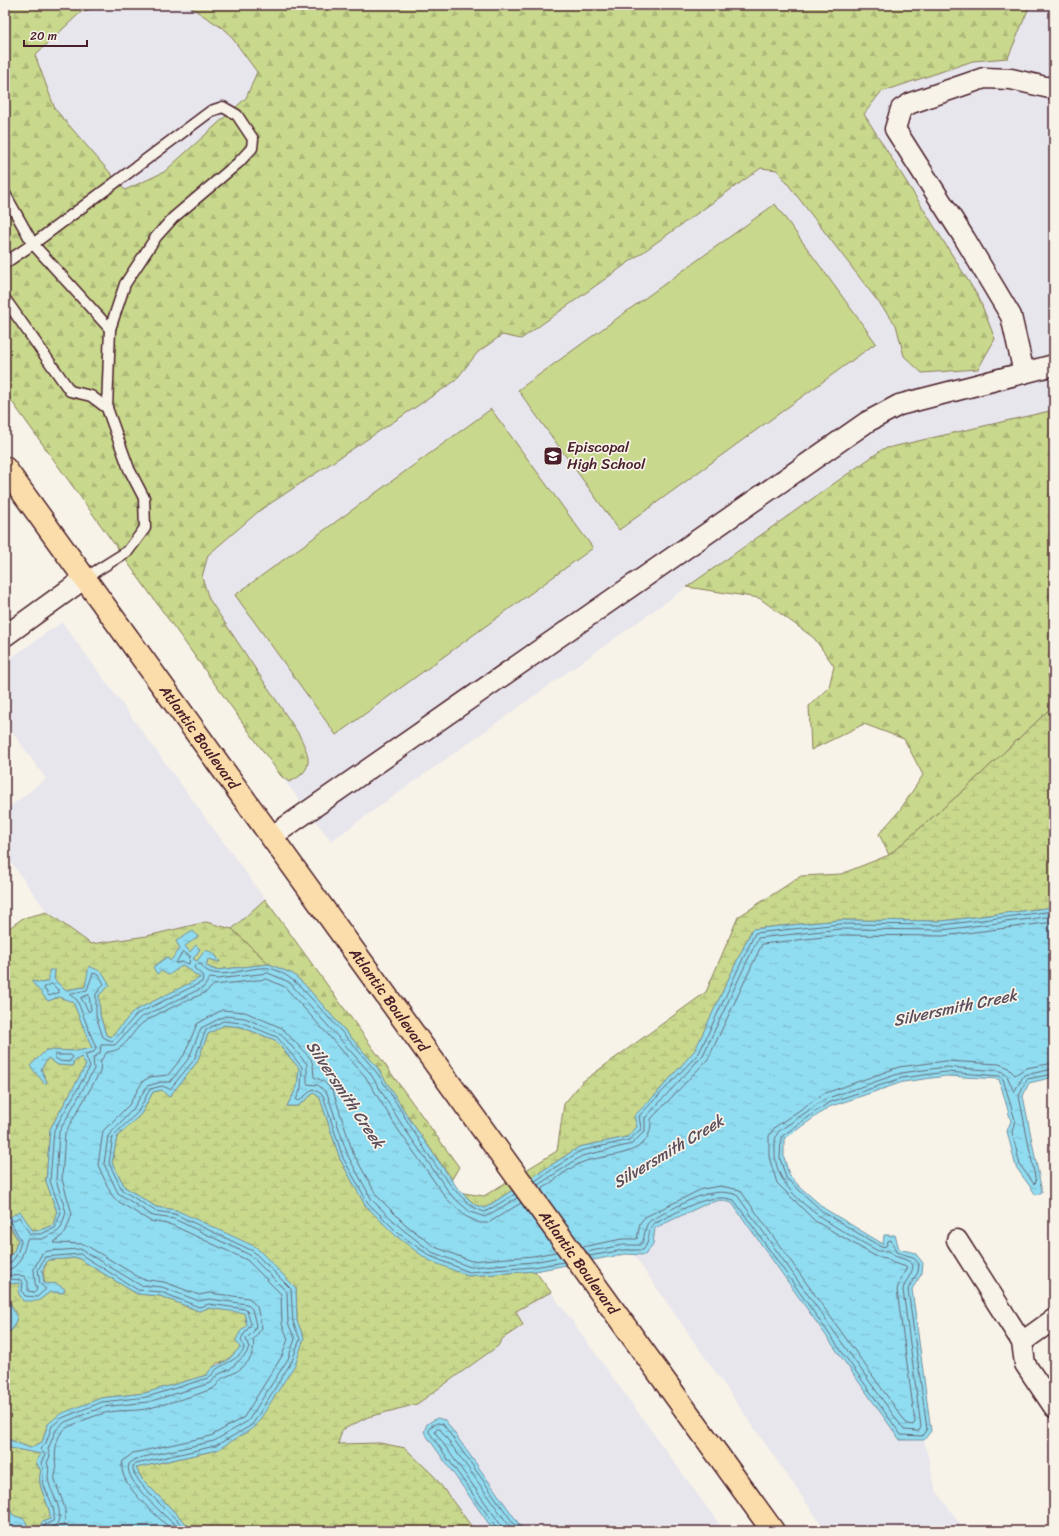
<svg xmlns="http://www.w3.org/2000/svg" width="1059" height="1536" viewBox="0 0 1059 1536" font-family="Sriracha,sans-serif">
<defs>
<pattern id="forest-firs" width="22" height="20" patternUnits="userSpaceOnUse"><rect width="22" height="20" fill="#c8d88c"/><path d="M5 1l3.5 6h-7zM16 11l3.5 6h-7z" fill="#adb979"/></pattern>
<pattern id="wetland-marsh" width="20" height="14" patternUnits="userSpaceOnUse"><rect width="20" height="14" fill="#c8d88c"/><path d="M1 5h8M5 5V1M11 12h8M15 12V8" fill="none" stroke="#adb979"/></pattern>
<pattern id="water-ripples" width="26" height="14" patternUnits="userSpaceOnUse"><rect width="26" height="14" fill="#90dcf0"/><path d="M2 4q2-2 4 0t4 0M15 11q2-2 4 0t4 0" fill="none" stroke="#7ebcce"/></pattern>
</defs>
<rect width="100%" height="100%" fill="#f7f3e8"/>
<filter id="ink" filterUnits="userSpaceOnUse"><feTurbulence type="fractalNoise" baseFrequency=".025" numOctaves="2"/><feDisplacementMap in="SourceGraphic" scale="8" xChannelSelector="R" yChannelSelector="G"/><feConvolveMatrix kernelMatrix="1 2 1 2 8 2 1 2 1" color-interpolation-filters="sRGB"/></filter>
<g filter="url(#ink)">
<g fill="#e8e6ed">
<polygon points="5,5 1054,5 1054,700 781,520 331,841 281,776 5,392"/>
<polygon points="62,622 265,899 232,929 206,922 147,936 91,944 47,912 5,854 5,810 46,779 5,722 5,662"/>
<polygon points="720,1200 732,1203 900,1440 924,1440 936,1490 965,1531 826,1531 633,1254 645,1255 653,1244 654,1228 706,1204"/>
<polygon points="551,1292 724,1531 475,1531 434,1476 338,1444 342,1430 368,1417 417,1404 498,1346 502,1339 523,1326 516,1311"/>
</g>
<g fill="url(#forest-firs)" stroke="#897c5c">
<path d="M5,5H104L81,12L35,55L55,109L125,190L164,172L246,98L257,72L227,31L187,5H1030L1008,58L973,61L881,92L864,114L979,298L995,339L978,369L922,373L904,356L896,325L777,170L761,168L521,339L502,335L478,352L455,381L259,511L208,555L202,577L209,599L298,733C309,754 317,770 289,782L281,776L5,392Z"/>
<polygon points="1054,410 1054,700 1050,709 964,790 889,855 879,834 900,810 923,775 904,739 864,724 811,750 809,706 829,687 834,666 814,638 759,598 687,587 883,449"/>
<polygon points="265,899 459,1167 452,1179 410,1120 377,1067 304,984 293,974 269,964 232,929"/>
</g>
<g fill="url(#wetland-marsh)" stroke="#897c5c">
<polygon points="1054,700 1054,907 942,921 840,920 752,929 695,1051 657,1093 634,1116 637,1127 627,1137 579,1147 485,1208 475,1205 463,1193 484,1196 557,1151 564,1104 582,1082 706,992 738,917 801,876 841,874 889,855 964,790 1050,709"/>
<polygon points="47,912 91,944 147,936 206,922 232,929 269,964 216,970 206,966 208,959 220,962 214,953 197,961 193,959 200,949 190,952 185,946 180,949 170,962 167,957 161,971 183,965 201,978 134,1011 111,1037 106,1035 100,1015 99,995 85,987 65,990 54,979 55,970 49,981 42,983 32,981 48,1001 59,997 73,1002 92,1048 77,1051 46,1050 31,1066 47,1082 41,1069 48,1058 58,1065 73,1066 73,1062 81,1057 86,1065 50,1129 46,1181 57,1212 53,1225 40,1230 9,1226 18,1240 14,1251 6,1263 5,931 23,918"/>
<polygon points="224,1025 241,1027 275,1040 299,1068 297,1087 287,1106 298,1106 314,1093 320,1098 340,1159 365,1205 396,1236 468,1276 535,1271 551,1292 516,1311 523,1325 502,1339 498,1346 417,1404 368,1417 342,1430 338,1444 380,1443 405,1448 434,1476 475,1531 193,1531 142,1479 136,1468 217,1450 304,1338 297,1321 296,1288 278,1271 176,1210 156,1207 125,1187 112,1163 117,1137 141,1114 153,1092 162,1090 169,1097 197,1062 208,1034"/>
<path d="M78,1258L137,1294L160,1296L199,1311L208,1308L244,1312L247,1325L240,1332V1348L225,1362L217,1363L207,1375L145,1393L101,1398L48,1424L42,1442L30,1448L5,1438V1333L12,1330L17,1318L8,1298V1283H20L38,1301L50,1292C42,1280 41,1273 48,1260Z"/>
<path d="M11,1448L42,1454L36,1463L41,1471C35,1487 51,1503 50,1519L42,1522L38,1531H31L24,1519L12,1515L9,1507L5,1510V1450Z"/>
</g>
<g fill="#c8d88c" stroke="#897c5c">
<polygon points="775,204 876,343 619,530 518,390"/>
<polygon points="491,409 593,548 336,735 235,595"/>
</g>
<g fill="url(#water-ripples)" stroke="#7490a1">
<path d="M1054,907V1077L1029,1083L1023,1096L1042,1192L1036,1195L1016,1167L1007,1131L1011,1121L999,1079L946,1076L903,1082L829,1107L784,1139V1157L789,1175L800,1187L825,1209L883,1244L884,1235H895L899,1249L915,1253L923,1263L922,1273L912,1289L931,1431L924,1440H900L732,1203L720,1200L706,1204L655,1228L653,1244L645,1255L625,1254L535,1271L468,1276L428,1260L396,1236L365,1205L340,1159L320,1098L314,1093L298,1106H287L297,1087L299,1068L275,1040L241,1027L224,1025L208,1034L197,1062L169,1097L162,1090L153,1092L141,1114L117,1137L112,1163L125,1187L156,1207L176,1210L256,1247L296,1288L297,1321L304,1338L296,1363L255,1427L217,1450L136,1468L142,1479L193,1531H38L42,1522L50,1519C51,1503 35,1487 41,1471L36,1462L41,1454L11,1448L5,1450V1438L30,1448L42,1442L48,1424L60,1414L101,1398L145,1393L207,1375C211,1366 217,1366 225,1362C230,1359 235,1352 240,1348L236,1340L240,1332L247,1325L244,1313L208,1308L199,1311L160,1296L137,1294L78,1258L48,1260L42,1270L44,1283L57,1284L65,1289L63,1293L50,1292L38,1301H23L18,1292L20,1283L8,1284V1298L17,1318L12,1330L5,1333V1256L6,1262L14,1251L18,1240L7,1219L20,1211L33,1231L40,1230L53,1225L57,1212L46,1181L50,1129L86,1065L81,1057L73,1062V1066L58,1065L48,1058L41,1069L47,1082L45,1084L30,1066L46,1050L77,1051L92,1048L73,1002L59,997L48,1001L31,981L42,983L49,981V970H55L54,979L65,990L85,987L89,966L102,972L110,985L99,995L100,1015L106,1035L111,1037L134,1011L200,978L183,965L169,975L161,971L157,974L153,967L167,957L170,961L180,949L176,941L193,931L198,937L185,946L190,952L196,945L200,949L193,959L197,961L205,950L214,953L220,962L208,959L206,966L216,970L269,964L293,974L304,984L377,1067L410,1120L458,1189L475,1205L485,1208L579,1147L627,1137L637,1127L634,1116L657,1093L695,1050L752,929L840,920L942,921Z"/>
<polygon points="437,1418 445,1420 524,1531 494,1531 424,1432 427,1424"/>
<polygon points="9,1507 13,1515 24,1519 31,1531 5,1531 5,1510"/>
</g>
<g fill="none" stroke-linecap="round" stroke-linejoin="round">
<g stroke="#666b7a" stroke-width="1">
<polygon points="183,952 190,956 189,964 183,962 176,963"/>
<polygon points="52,984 60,992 49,996 44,988"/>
<polygon points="89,995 91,1010 89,1012 81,998"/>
<polygon points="56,1055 71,1055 73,1057 69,1062 60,1061 55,1058"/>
<polyline points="535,1181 580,1151 629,1140 641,1129 639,1116 699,1053 755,933 840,924 942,925 1054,911"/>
<polyline points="538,1185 582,1156 632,1144 645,1131 645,1118 703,1055 758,938 840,929 942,930 1054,916"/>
<path d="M541,1190C554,1181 572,1165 586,1161C612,1153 653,1157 651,1119L708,1059L762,944L841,935L943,936L1054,922"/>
<polyline points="582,1247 622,1239 637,1239 640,1223 645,1217 702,1189 721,1186 740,1190 907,1424 913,1425 915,1422 897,1290 899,1283 907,1267 893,1263 886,1258 875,1256 815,1221 777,1183 769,1157 769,1136 775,1127 823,1094 899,1067 946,1061 999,1064 1007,1067 1015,1075 1026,1068 1054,1063"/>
<path d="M586,1252L623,1245H640C647,1238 642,1227 651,1220C676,1208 708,1184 737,1195L904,1430L919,1431L921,1427L903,1290C904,1281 913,1275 913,1265C907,1257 896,1260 889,1251H878C843,1231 773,1198 775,1151C775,1144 774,1137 779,1131L825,1099L901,1073L946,1067L1001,1071L1007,1076L1014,1092L1024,1075L1054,1069"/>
<path d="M589,1256L624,1250H643C651,1241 647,1231 653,1224C678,1213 707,1191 734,1200L901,1435L922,1436L927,1429L908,1289L918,1272L919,1264L913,1257L896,1252L891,1240L888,1241L886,1246L881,1247L823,1212L786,1178L780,1158L781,1137L828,1103L902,1078L946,1072L1000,1076L1003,1079L1015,1120L1012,1132L1020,1165L1034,1184L1036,1182L1019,1096L1027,1079L1054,1074"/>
<path d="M5,1265C15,1264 19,1249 21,1241L12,1224L13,1221L19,1217L30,1234H41L55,1228L61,1212L50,1181L54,1130L90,1067L85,1054L94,1052L96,1048L77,1000L69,994L87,990L93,973L99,975L104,984L96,994V1016L103,1037L111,1041L114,1040L137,1014L202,982L203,976L194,968L195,965L201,964C211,985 251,965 269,968C280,970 292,979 301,987C325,1014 350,1040 373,1068C399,1100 447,1203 485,1212L515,1194"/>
<path d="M5,1270C20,1270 24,1250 27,1239H42L57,1232L61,1228L66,1212L56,1180L59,1132L94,1069L93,1058L100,1053L101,1045H115L140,1018L204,987L210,978L217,979L268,973L289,982L370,1073L402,1125L451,1195L470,1212L485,1217L517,1198"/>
<path d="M5,1275L24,1276L28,1282V1291L35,1292L37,1289L35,1283L34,1269L42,1253L48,1251L80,1249L140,1285L162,1287L199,1301L209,1299L247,1304L252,1309L256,1325L254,1331L246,1339L249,1348L246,1354L230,1369L217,1375L211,1383L148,1402L103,1407L65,1422L56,1430L48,1449L50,1456L47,1463C50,1469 48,1472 48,1478C50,1494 65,1508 57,1524L48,1531"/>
<path d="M5,1281L9,1279L21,1280L23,1283L22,1291L25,1296L37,1297L46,1289L40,1284L38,1270L45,1257L80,1254L138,1290L161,1292L199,1307L209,1304L245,1309L247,1311L251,1324L241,1339C241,1342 244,1345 244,1348C243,1357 222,1365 217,1369C213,1372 212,1375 208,1378L147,1397L102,1402L62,1418L52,1426L46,1443L40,1449L45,1455L41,1463C45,1472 43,1469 43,1478C43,1493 58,1505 53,1521L45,1525L43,1531"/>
<path d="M59,1531C74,1517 59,1496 55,1480C54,1476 56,1474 56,1471C55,1457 53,1435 68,1427C79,1422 93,1416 105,1413C120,1409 136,1412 150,1408C171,1402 192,1397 212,1389C218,1386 219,1379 225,1377C241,1371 257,1359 253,1340L262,1328L257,1307L249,1298L209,1293L199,1295L164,1282L142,1279L84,1244L53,1243L65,1233L72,1214L62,1179L65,1133L100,1072L101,1060L107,1052C127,1051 130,1032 144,1022C163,1010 186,1002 206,992L214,985L267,979L285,987L365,1076L397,1128L446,1198L465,1216L480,1223H488L521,1203"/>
<path d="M173,1531C159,1517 114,1482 123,1461L133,1453L211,1436L244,1417L282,1356L288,1339L282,1324L281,1294L247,1260L172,1225L150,1221L116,1200L111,1194L98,1165L103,1131L129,1105L143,1081L150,1077L168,1075L184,1055L197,1024L222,1010L245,1012L282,1028L311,1059L313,1065L314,1077L323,1081L333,1091L353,1153L377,1196L405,1224L435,1247L471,1261L533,1256L556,1252"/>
<path d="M182,1531C169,1519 122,1481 129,1464L135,1459L214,1441L248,1421L288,1359L295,1339L288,1323L287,1292L250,1255L174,1219L153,1216L118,1193L104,1164L108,1136L133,1109L147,1086L161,1082H170L189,1058L201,1028L225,1016L245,1018L281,1034L307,1064V1084L318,1085L327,1093L348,1156L372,1200L402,1229L432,1252L470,1267L533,1262L560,1257"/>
<path d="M188,1531C178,1519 130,1481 133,1466L136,1464L215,1446L252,1425L292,1361L300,1339L293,1322L291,1289L253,1251L175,1214L155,1211L122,1190L109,1163L113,1136L138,1112L150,1089L162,1086L170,1089L194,1060L206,1030L223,1021L243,1023L277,1037L302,1067L301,1088L296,1100L299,1101L313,1089L323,1095L343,1158L368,1203L398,1233L430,1256L469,1272L534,1267L564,1262"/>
<polyline points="497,1531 496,1527 429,1432 430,1427 437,1423 443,1424 519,1531"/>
<polyline points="502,1531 501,1525 435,1432 436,1429 440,1429 513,1531"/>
</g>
<g stroke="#4a1f2b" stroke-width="13">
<g id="service">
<polyline points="5,194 33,244 110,329"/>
<polyline points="5,263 33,244 211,111 223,107 237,115 253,139 252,148 238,163 173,218 156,237 125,284 110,329 107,408 129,469 144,498 145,528 128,551 85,578"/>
<polyline points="5,299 70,391 91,396 107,408"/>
</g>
</g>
<g stroke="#4a1f2b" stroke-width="23">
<g id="minor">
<polyline points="1024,373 1011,316 965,239 895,129 901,109 911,103 984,78 1011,79 1054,89"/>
<polyline points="5,636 85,578"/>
<polyline points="271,837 867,422 899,405 1054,365"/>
<polyline points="957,1240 1022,1342"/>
<polyline points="1054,1319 1022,1342 1025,1364 1054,1407"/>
</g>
</g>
<g stroke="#4a1f2b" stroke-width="25">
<g id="primary">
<path id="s1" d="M5,468L773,1531"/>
</g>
</g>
<use href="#service" stroke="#f7f3e8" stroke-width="10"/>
<use href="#minor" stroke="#f7f3e8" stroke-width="20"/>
<use href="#primary" stroke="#faddab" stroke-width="22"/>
</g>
</g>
<defs>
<g id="school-square" transform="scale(1)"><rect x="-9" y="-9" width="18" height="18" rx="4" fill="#4a1f2b" stroke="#f7f3e8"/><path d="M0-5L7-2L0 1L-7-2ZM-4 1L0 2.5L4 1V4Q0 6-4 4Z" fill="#fff"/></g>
</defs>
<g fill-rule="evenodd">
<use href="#school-square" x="553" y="456"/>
</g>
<g text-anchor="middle" stroke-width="3.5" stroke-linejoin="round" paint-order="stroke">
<g font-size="15" fill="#4a1f2b" stroke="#f7f3e8" text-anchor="start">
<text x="567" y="452">Episcopal<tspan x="567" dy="17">High School</tspan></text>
</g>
<g font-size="15" fill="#4a1f2b" stroke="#f7f3e8">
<text dy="5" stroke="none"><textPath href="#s1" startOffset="332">Atlantic Boulevard</textPath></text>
<text dy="5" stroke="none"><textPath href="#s1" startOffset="656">Atlantic Boulevard</textPath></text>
<text dy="5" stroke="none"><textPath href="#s1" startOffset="980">Atlantic Boulevard</textPath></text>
</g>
<g font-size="16" font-style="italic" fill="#5c4e5c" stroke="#f7f3e8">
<text transform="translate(955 1007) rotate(-12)" y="6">Silversmith Creek</text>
<text transform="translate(346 1094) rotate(56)" y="6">Silversmith Creek</text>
<text transform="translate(668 1151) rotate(-31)" y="6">Silversmith Creek</text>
</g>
</g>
<rect width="1059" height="1536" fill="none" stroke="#f7f3e8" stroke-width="20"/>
<rect x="10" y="10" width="1039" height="1516" fill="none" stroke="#4a1f2b" stroke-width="1.5" filter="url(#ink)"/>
<path d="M24 40v6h63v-6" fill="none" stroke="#4a1f2b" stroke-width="2"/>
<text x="30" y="40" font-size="12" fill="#4a1f2b" stroke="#f7f3e8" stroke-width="3" paint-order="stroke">20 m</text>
</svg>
